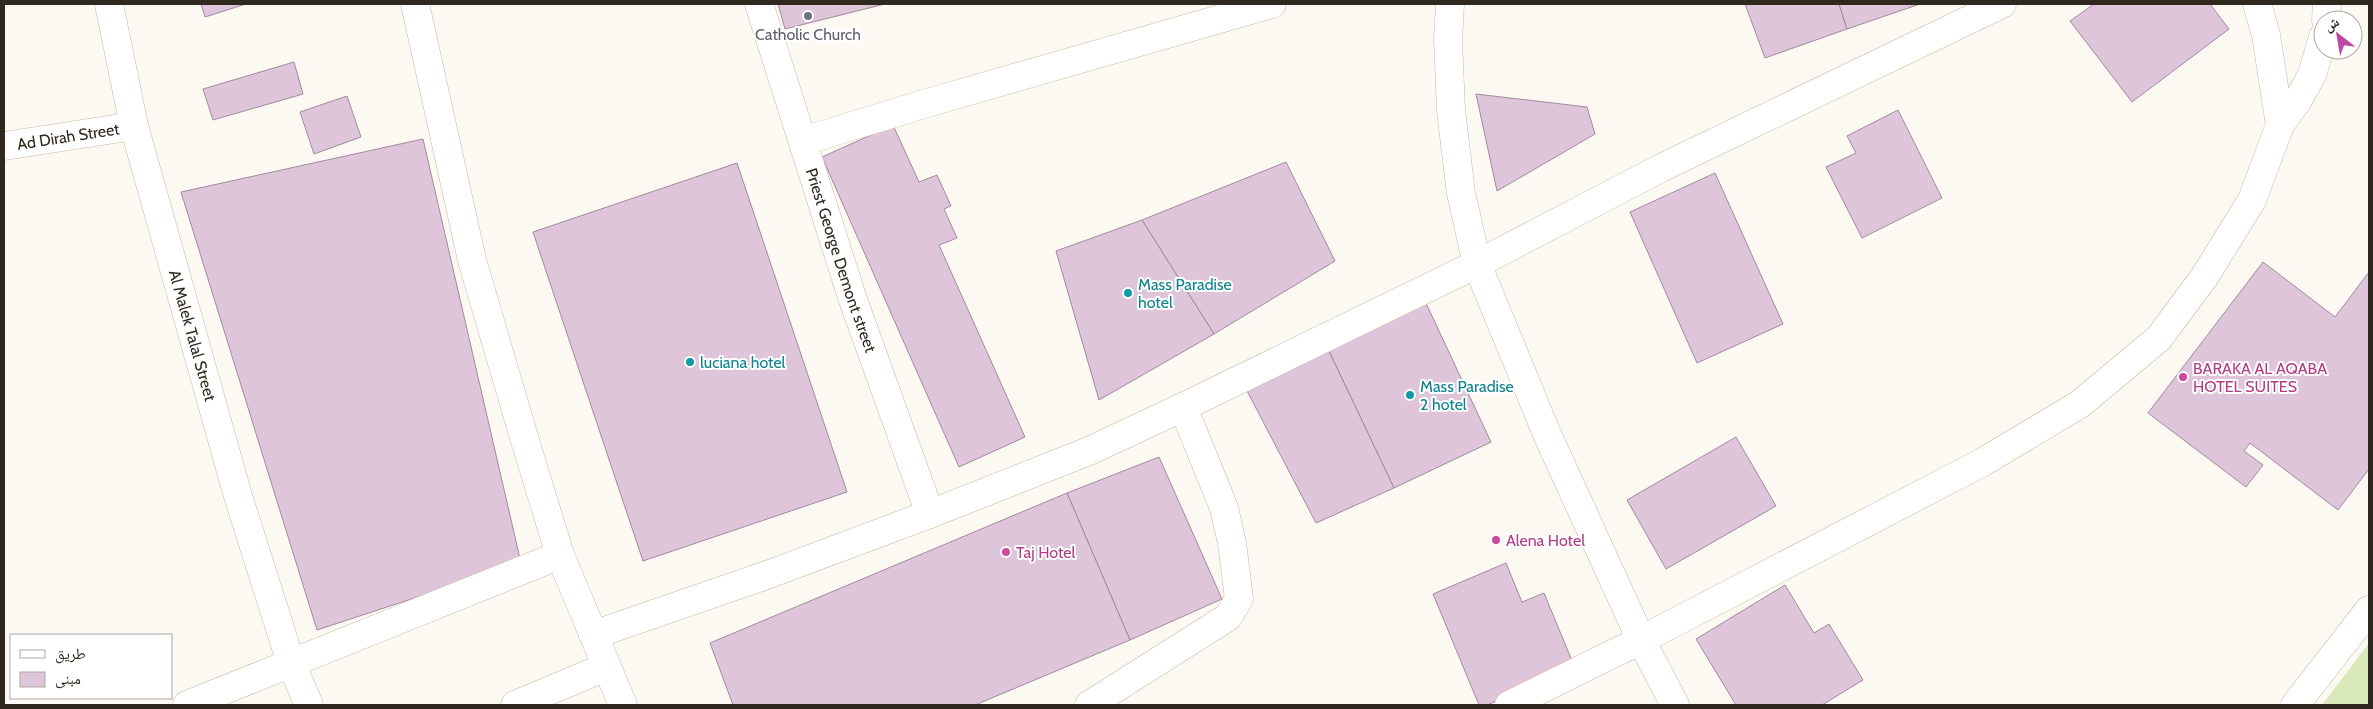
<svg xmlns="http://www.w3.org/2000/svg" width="2373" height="709" viewBox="0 0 2373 709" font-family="Cabin,'Noto Naskh Arabic',sans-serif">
<rect width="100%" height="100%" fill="#fcf9f3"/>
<polygon fill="#dae9b9" points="2369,643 2369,705 2322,705"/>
<g fill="#dec5d9" stroke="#a28a9e">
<polygon points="201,4 246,4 205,17"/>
<polygon points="778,4 885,4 785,29"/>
<polygon points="1745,4 1839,4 1847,29 1765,58"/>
<polygon points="1839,4 1920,4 1847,29"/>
<polygon points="2094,4 2210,4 2229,29 2132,102 2070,21"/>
<polygon points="294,62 303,94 213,120 203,89"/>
<polygon points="1476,94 1587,107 1595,134 1497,191"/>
<polygon points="347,96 361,137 314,154 300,112"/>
<polygon points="1898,110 1942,198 1862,238 1826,167 1856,153 1847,136"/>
<polygon points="893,125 919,182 937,175 951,206 944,209 957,238 939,245 1025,437 959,467 822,157"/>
<polygon points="423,139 521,563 317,630 181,192"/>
<polygon points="1286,162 1335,261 1214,334 1142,220"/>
<polygon points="737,163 847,492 643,561 533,232"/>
<polygon points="1715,173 1783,324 1697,363 1630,212"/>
<polygon points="1142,220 1214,334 1099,400 1056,251"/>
<polygon points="2263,262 2335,317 2369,272 2369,469 2338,510 2250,443 2244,451 2263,465 2246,487 2148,413"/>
<polygon points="1425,301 1491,442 1394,488 1328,349"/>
<polygon points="1328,349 1394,488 1316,523 1247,391"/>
<polygon points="1736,437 1776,506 1666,569 1627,500"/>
<polygon points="1159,457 1222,599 1130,640 1067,493"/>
<polygon points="1067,493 1130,640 975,705 733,705 710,643"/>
<polygon points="1506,563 1522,602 1544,593 1575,668 1487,705 1479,705 1433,594"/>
<polygon points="1785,585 1814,633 1829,624 1863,680 1822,705 1736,705 1696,639"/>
</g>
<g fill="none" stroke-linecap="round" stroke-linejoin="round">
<g stroke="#c9b89f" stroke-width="29">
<g id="street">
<path id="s1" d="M759,4L852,297L930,514"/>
<polyline points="1450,4 1448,39 1451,111 1461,193 1477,264 1547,434 1641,640 1675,705"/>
<polyline points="2257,4 2266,35 2280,125"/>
<polyline points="2326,20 2327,4"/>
<polyline points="803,141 927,103 1272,4"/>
<path id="s2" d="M4,146L134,126"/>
<polyline points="593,635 767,575 930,514 1089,451 1183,407 1477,264 1663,167 2002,4"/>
<polyline points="291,663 309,705"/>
<polyline points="515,705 606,667"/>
<polyline points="1089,705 1228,617 1239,599 1232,543 1224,508 1183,407"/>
<polyline points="1509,705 1641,640 1983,462 2080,404 2159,338 2205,276 2252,200 2280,125 2298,100 2312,75 2323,37"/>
</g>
</g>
<g stroke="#c9b89f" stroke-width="29">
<g id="secondary">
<path id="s3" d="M109,4L134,126L238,496L291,663"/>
<polyline points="415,4 472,260 526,444 560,555 623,705"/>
<polyline points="187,705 560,555"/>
<polyline points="2295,705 2369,610"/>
</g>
</g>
<use href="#street" stroke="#fff" stroke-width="28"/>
<use href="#secondary" stroke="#fff" stroke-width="28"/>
</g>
<circle fill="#6b7280" stroke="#fff" stroke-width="2" cx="808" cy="16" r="5"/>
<g fill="#0f9aa8" stroke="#fff" stroke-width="2">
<circle cx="1128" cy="293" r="5"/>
<circle cx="690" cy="362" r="5"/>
<circle cx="1410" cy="395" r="5"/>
</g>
<g fill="#d1479c" stroke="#fff" stroke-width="2">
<circle cx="2183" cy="377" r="5"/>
<circle cx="1496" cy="540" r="5"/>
<circle cx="1006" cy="552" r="5"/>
</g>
<g text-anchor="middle" stroke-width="4" stroke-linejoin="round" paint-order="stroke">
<g font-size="16" fill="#5b616d" stroke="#fff">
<text x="808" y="40">Catholic Church</text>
</g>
<g font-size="16" fill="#2f281e" stroke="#fff">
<text dy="6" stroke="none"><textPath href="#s2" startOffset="65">Ad Dirah Street</textPath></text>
<text dy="6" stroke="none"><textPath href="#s1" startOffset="269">Priest George Demont street</textPath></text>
<text dy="6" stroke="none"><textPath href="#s3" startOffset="342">Al Malek Talal Street</textPath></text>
</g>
<g font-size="16" fill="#0d838f" stroke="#fff" text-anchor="start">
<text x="1138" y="290">Mass Paradise<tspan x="1138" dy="18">hotel</tspan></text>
<text x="700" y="368">luciana hotel</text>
<text x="1420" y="392">Mass Paradise<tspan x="1420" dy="18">2 hotel</tspan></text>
</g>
<g font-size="16" fill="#b23c85" stroke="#fff" text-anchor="start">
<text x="2193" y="374">BARAKA AL AQABA<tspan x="2193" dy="18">HOTEL SUITES</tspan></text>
<text x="1506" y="546">Alena Hotel</text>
<text x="1016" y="558">Taj Hotel</text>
</g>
</g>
<rect width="2373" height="709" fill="none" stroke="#2f281e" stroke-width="10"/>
<rect x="10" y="634" width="162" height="65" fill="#ffffff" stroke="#aca9a5"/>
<rect x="20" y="650" width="25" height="8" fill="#ffffff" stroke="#aca9a5"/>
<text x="55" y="659" font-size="15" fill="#2f281e">طريق</text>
<rect x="20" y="672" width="25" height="15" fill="#dec5d9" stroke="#aca9a5"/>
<text x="55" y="684" font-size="15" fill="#2f281e">مبنى</text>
<g transform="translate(2338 35) rotate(329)"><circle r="24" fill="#ffffff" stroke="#aca9a5"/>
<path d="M0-4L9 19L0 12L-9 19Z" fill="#bb49a5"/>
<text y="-8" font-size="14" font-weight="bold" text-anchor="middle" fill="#2f281e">ش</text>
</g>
</svg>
